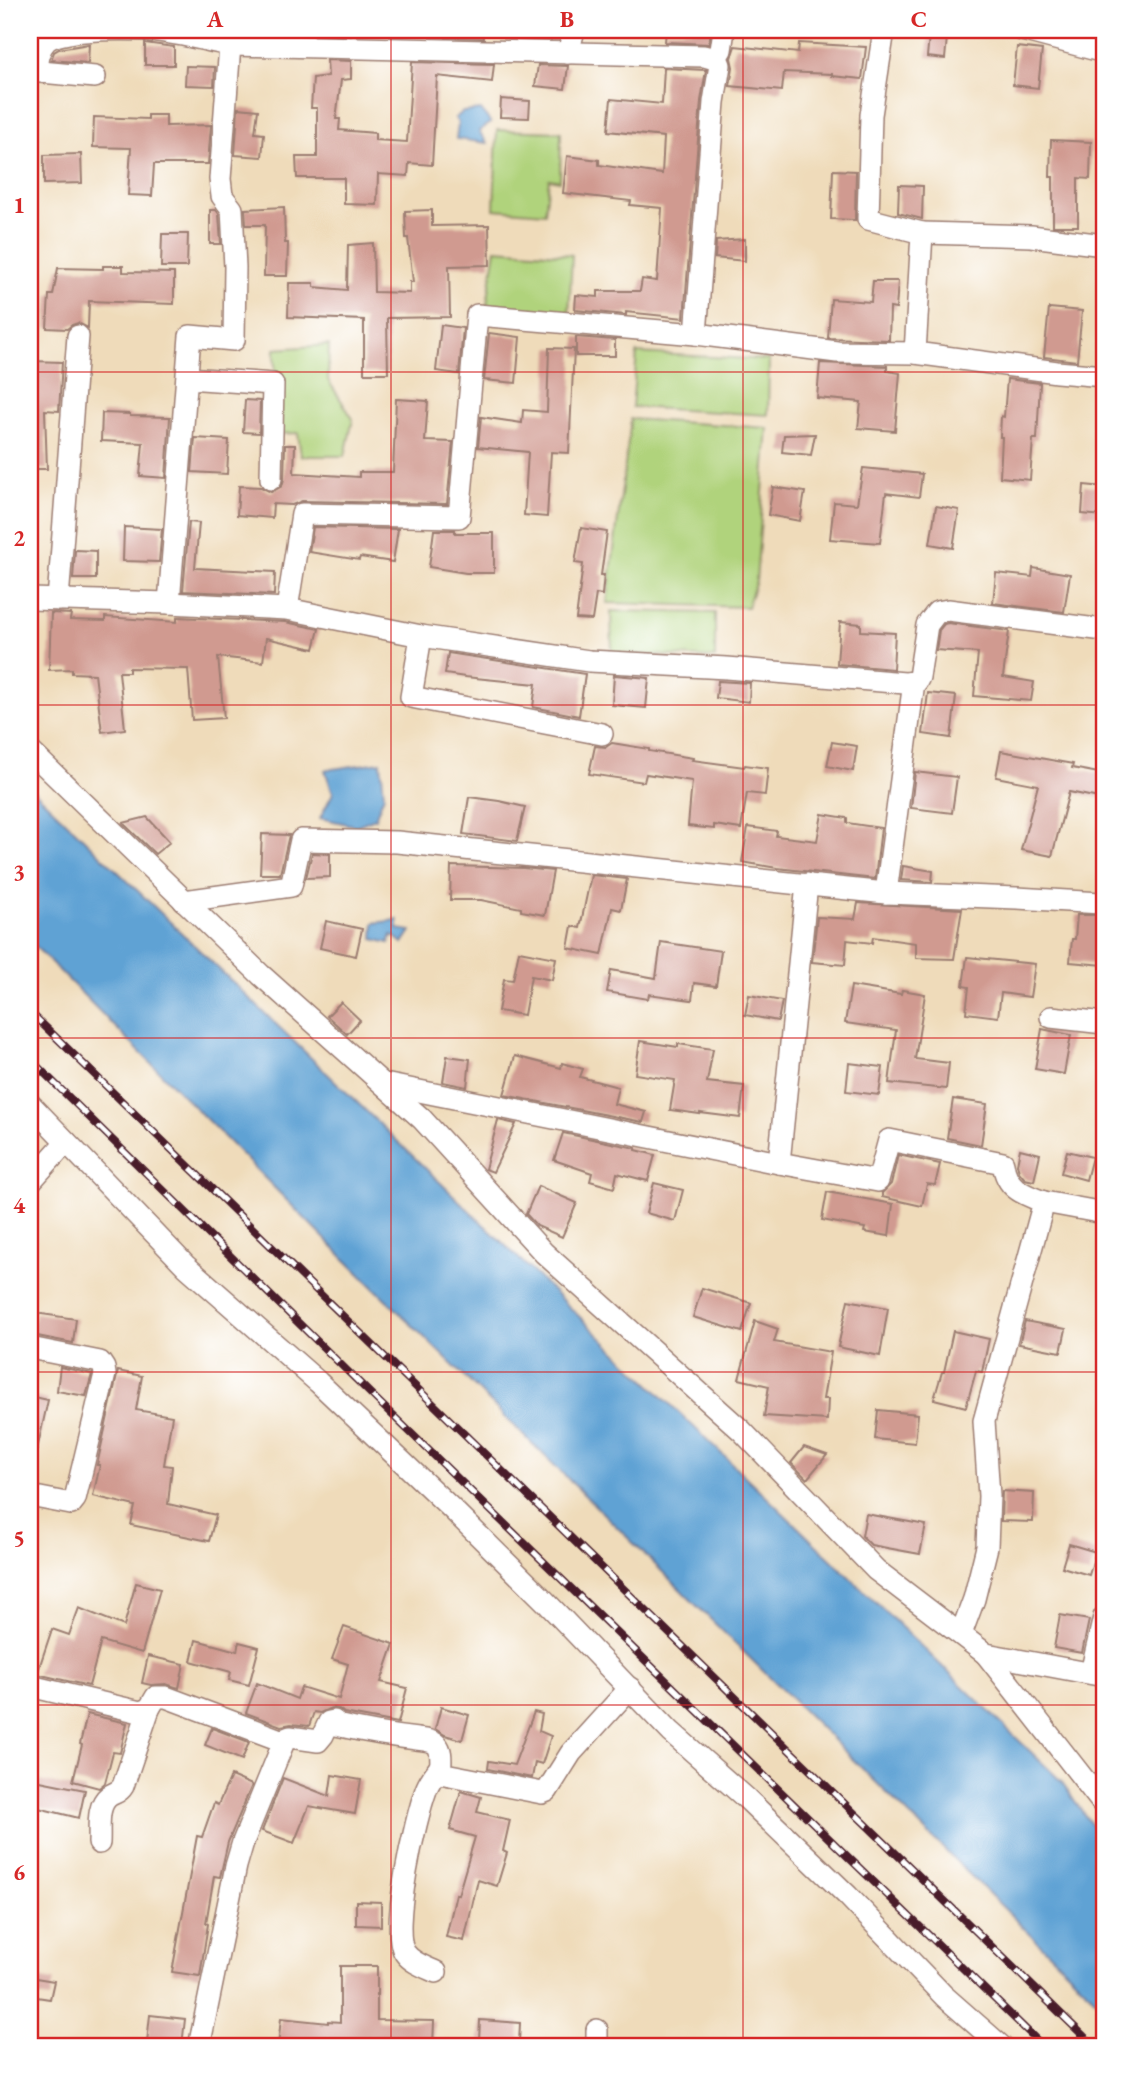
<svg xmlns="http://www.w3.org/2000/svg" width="1134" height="2077" viewBox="0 0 1134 2077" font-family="'EB Garamond',serif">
<rect width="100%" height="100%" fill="#fff"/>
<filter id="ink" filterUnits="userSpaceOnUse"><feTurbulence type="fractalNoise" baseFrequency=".0143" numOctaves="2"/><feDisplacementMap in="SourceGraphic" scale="14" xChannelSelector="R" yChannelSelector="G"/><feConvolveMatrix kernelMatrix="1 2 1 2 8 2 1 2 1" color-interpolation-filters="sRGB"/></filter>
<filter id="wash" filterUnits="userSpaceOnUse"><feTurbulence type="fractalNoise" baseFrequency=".00686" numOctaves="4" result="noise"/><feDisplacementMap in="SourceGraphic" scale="28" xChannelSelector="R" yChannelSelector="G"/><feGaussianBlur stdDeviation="1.57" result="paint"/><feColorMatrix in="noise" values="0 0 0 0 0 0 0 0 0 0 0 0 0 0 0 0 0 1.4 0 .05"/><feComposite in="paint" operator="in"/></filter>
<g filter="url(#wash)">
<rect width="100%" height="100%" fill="#efdbba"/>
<g fill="#b0d37b" stroke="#7d7953" stroke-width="2">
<polygon points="497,130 561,132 560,181 549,179 545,213 494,209"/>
<polygon points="496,249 572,255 569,316 486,310"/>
<polygon points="329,345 328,380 353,419 345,456 301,456 298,433 276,434 275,349"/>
<polygon points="637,353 769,360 768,415 632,407"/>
<polygon points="631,419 768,428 756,581 747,607 607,603"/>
<polygon points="611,611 715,613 715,658 612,653"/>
</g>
<g fill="#5fa2d4" stroke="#546080" stroke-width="2">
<polygon points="481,110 491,123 479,131 487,143 456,139 458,123 455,118 463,112"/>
<polygon points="381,762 384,795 375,818 356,826 320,818 333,793 325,770"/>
<polygon points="30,787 1061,1781 1104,1843 1104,2007 343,1257 30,941"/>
<polygon points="398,920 398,929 411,931 403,943 392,935 389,943 373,939 374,923"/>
</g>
<g id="blocks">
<g fill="#d09a90">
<polygon points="326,30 351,30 351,35 326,34"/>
<polygon points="445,30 483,30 483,38 446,37"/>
<polygon points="541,30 561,30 558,39 540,39"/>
<polygon points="666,30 711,30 709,44 665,42"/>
<polygon points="929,35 947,37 945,59 927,57"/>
<polygon points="145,43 174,47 174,65 145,65"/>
<polygon points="799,43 866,47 862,79 832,76 832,74 784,72 782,91 730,86 733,67 731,58 735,46 798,53"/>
<polygon points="89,44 88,63 51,60 54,52 59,49"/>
<polygon points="1017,47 1042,50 1038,88 1013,85"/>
<polygon points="327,60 351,61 351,79 341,80 336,119 340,119 339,130 375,133 375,140 407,142 412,62 494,64 492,82 437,76 432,165 409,163 408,176 378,174 377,205 344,204 344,178 297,178 296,157 317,157 317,108 311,108 313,78 328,76"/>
<polygon points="538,65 568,66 565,89 535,86"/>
<polygon points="186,66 215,67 214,86 185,85"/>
<polygon points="664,68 706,70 701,101 684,318 626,312 626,315 575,310 576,295 598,297 598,291 640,291 642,279 657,281 662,208 630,205 631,201 563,193 567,156 599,160 599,165 662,174 664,137 608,131 611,99 662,104"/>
<polygon points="501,99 530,101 529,118 500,117"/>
<polygon points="238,108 258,110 255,133 264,134 262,157 235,155"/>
<polygon points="148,115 166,115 166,126 211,125 208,164 154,164 152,196 128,195 131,148 93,147 94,117 148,119"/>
<polygon points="1051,140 1091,142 1090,179 1078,178 1078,226 1053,226 1053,177 1050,177"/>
<polygon points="81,154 82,183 44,184 44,155"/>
<polygon points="833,170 856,171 855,220 831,219"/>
<polygon points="899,185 923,186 922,219 898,213"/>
<polygon points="284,207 285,243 288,243 287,276 264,276 265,225 246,225 245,209"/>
<polygon points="210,210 216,210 219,214 221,244 210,244"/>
<polygon points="432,210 432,226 489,225 490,265 449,266 450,317 387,318 388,373 364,373 364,320 288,317 289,283 314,283 314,287 347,290 348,245 373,243 374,292 410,293 410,282 413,282 408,238 406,238 405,211"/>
<polygon points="162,234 188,234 187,267 161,267"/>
<polygon points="745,239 745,261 715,258 716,241"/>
<polygon points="103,266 123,266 123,272 174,273 174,304 89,301 88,328 78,323 72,325 67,329 47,328 49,295 53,295 58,268 103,269"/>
<polygon points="873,281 898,281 896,309 890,308 889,340 828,338 831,299 871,302"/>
<polygon points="1049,308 1082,311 1077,361 1044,357"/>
<polygon points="441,325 463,328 459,374 436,371"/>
<polygon points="489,333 520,337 516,383 484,380"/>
<polygon points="576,337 615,340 615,356 576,356"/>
<polygon points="549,348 574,349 569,453 551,452 547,517 524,515 528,452 478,447 481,417 522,423 523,410 547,412"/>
<polygon points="30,361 62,362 59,411 45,410 47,469 30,469"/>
<polygon points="820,363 887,366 887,371 900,373 895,431 858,428 861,402 817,398"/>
<polygon points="1007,379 1040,383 1037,439 1033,439 1030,480 1000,477 1002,437 1000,437 1001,416 1004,417"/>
<polygon points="396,399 428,401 425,441 453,442 447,504 302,501 292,505 273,504 272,518 237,515 239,486 261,487 271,492 282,486 284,479 285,445 295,445 294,473 359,477 359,472 393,472"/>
<polygon points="245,400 260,401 259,433 243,432"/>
<polygon points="102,413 130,414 130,416 170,417 166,478 140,476 143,443 101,441"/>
<polygon points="815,434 811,455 782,452 784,435"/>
<polygon points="195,438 229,440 227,474 192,472"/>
<polygon points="863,468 922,474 919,497 886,493 880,543 830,539 834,502 857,504"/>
<polygon points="1084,485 1104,487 1104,516 1082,514"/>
<polygon points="773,487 805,492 800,521 768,515"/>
<polygon points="936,506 959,510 953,548 930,544"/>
<polygon points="189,522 199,523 195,568 275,572 274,595 183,591"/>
<polygon points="124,527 162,529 159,562 123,561"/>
<polygon points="313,527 398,529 393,562 360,557 359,560 309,552"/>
<polygon points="581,528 607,532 601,575 604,575 602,595 596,594 592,620 576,619 583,564 575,563"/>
<polygon points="434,530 455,530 455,533 494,533 494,573 466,573 429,567"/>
<polygon points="75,550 96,551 96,579 73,579"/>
<polygon points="1033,568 1070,574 1064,612 993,603 996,573 1032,577"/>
<polygon points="51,613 71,614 70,620 105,621 105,617 177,622 177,617 285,622 319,629 314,649 266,638 263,662 218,657 224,718 192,720 188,669 129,668 129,672 119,672 125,729 102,732 95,674 72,673 72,669 49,670"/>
<polygon points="840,622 861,624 861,631 895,633 893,669 837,664"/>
<polygon points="948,623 1009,631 1003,677 1034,682 1031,701 974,696 978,653 936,650 939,630 944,624"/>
<polygon points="448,653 585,674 579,716 533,707 536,684 465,677 445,674"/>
<polygon points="614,675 649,678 646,708 612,705"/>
<polygon points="718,681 750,683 749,702 716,698"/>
<polygon points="928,693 956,696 951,738 923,734"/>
<polygon points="832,742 857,746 853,771 827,766"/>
<polygon points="612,743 649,749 649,751 693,758 692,760 744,767 745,765 768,768 765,795 747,793 741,829 714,825 714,829 688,826 692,781 646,774 644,782 589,774 595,746 606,747"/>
<polygon points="1001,751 1073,764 1072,768 1104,774 1104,799 1069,792 1052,856 1021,850 1038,785 996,777"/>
<polygon points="915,772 957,777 952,813 911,808"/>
<polygon points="469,797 499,801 525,807 517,841 463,834"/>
<polygon points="822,814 847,818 847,823 881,828 875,879 777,868 742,862 748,827 777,831 776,836 817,841"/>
<polygon points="147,817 170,842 155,854 123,823"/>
<polygon points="262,834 289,835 280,874 260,874"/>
<polygon points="312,853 330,854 330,877 306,878"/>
<polygon points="451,866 523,868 553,871 545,915 521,911 521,908 481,900 450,900"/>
<polygon points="903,866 933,871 932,882 901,880"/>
<polygon points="591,875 627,879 621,910 612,908 602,955 568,948 572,926 580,928"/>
<polygon points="858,903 962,909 954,959 916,958 916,943 873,937 872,943 847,940 845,965 812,962 817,917 855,919"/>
<polygon points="1077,915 1104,915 1104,965 1070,962 1072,939 1075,939"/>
<polygon points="326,921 362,929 356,956 320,948"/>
<polygon points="661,942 721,951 716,986 694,983 692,1000 649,994 648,999 607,992 611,970 656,978"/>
<polygon points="519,951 556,958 552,980 531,976 524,1015 498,1011 504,979 513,980"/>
<polygon points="967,957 1035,964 1030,997 1001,993 998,1017 966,1013 969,987 963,986"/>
<polygon points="851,986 901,994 902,990 925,994 915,1059 949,1063 946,1089 889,1083 896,1030 845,1023"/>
<polygon points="749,995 782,1001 778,1021 745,1015"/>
<polygon points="341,1002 360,1020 347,1034 327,1016"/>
<polygon points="1042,1029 1071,1035 1064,1074 1035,1069"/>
<polygon points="640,1041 678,1047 678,1044 713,1049 707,1082 744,1086 740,1118 700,1113 700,1114 670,1110 675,1080 635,1074"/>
<polygon points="447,1056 470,1059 467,1087 443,1082"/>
<polygon points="515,1056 561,1068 562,1063 583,1069 580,1077 618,1087 614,1104 646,1112 643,1122 504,1095"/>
<polygon points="849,1063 883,1067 879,1095 846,1091"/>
<polygon points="953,1099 987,1104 981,1145 947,1138"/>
<polygon points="498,1120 516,1124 493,1172 485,1169"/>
<polygon points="563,1133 636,1148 636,1150 655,1155 648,1181 617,1173 614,1188 590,1181 592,1173 554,1160"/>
<polygon points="1020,1149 1040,1154 1034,1181 1025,1179 1019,1172 1017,1164"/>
<polygon points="1067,1151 1092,1157 1086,1180 1061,1173"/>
<polygon points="898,1155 940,1164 935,1185 927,1184 922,1206 882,1197 882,1193 891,1184"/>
<polygon points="654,1183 683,1190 675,1221 646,1213"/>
<polygon points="538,1186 577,1203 562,1237 537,1226 526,1214"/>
<polygon points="827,1192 893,1204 889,1236 864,1232 865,1228 822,1220"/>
<polygon points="702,1288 751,1303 742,1332 693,1317"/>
<polygon points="848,1300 888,1308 880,1356 838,1347"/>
<polygon points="35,1313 76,1319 73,1343 32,1335"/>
<polygon points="755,1321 778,1329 774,1342 831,1352 823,1399 828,1399 827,1420 764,1416 769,1386 739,1379"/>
<polygon points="1025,1321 1066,1329 1061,1352 1019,1344"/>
<polygon points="953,1331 989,1339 982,1372 976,1371 966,1407 934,1399 942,1372 944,1372"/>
<polygon points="60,1367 92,1374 86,1396 57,1391"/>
<polygon points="118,1371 142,1376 136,1410 172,1416 164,1465 172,1466 168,1504 216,1515 209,1541 131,1525 135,1506 93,1496 100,1465 97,1465"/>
<polygon points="30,1396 48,1400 37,1450 30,1449"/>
<polygon points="878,1410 918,1414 915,1443 875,1439"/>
<polygon points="804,1447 827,1455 807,1479 791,1463"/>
<polygon points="1002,1491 1034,1493 1033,1522 1001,1521"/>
<polygon points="866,1514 926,1525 920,1554 871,1545 862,1536"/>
<polygon points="1069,1544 1096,1552 1089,1575 1062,1567"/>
<polygon points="136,1583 160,1589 142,1653 101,1641 89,1686 37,1674 52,1629 69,1635 79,1608 124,1626"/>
<polygon points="1060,1615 1089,1620 1082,1653 1054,1648"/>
<polygon points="344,1627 394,1644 381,1682 407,1688 398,1723 344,1713 339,1709 331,1708 320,1713 314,1712 309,1726 291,1724 281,1726 246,1713 257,1683 297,1699 301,1687 339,1699 348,1664 332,1659"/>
<polygon points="196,1640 237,1651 239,1642 259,1647 249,1685 229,1680 231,1672 191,1661"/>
<polygon points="148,1656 184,1664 179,1688 166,1684 151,1685 142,1683"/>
<polygon points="441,1707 469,1715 462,1740 445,1735 435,1729"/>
<polygon points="534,1712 542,1714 539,1731 551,1736 542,1764 535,1762 532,1778 488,1769 489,1761 514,1765"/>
<polygon points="87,1714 127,1723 120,1753 113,1752 105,1783 99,1788 73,1781 82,1745 80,1744"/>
<polygon points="212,1728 249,1742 242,1760 205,1745"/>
<polygon points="332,1775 361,1780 355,1814 309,1806 294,1843 262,1831 283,1778 329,1796"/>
<polygon points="231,1776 252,1785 228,1842 220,1877 214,1876 206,1923 208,1924 200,1976 172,1972 197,1836 202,1837 214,1803 218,1805"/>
<polygon points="30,1779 85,1790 79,1818 30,1806"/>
<polygon points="461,1791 481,1797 477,1812 510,1820 503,1851 507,1853 497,1886 478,1880 464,1941 446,1937 456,1894 458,1895 475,1837 450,1830"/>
<polygon points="356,1901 381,1902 381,1926 356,1925"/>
<polygon points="340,1966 377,1966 377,2020 434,2021 433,2047 387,2047 387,2044 313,2039 312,2047 278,2047 281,2018 328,2023 328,2021 340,2022"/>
<polygon points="30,1977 54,1981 50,1999 30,1996"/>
<polygon points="150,2015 185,2019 182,2046 147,2042"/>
<polygon points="480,2020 520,2023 519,2043 479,2041"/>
</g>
</g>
</g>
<g filter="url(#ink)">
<use href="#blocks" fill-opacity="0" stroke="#9c7d72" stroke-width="2"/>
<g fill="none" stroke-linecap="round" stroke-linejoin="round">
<g stroke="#9c7d72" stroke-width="24">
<g id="minor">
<polyline points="1022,30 1104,52"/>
<polyline points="568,53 574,30"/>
<polyline points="715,58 721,50 724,30"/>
<polyline points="30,71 95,77"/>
<path d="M36,71C37,60 38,49 46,41C61,27 144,28 165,32C187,35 209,41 230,45L704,56L718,60L720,65L714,102L696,334L477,315L459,517L302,514L287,609"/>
<polyline points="922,233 1031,236 1104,245"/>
<polyline points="696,334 837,352 915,353 922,233 868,219 871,115 884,30"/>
<polyline points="915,353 1057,372 1104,376"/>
<polyline points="187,378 273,384 271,479"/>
<polyline points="30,599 169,603 287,609 421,636 589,661 727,668 905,683 917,681 919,677 927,625 937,612 948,610 1104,630"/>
<polyline points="58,600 78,336"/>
<polyline points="169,603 190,336 234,340 235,267 232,209 222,196 220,179 230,45"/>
<polyline points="421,636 411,697 602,734"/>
<polyline points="30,751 261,975 422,1119 544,1253 742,1431 876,1570 986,1654 1104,1676"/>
<polyline points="886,893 914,682"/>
<polyline points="184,901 291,886 301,840 397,842 886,893 1017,898 1101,903"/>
<polyline points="1051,1017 1104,1023"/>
<path d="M384,1084L779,1163L878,1181L889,1140L1003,1163C1006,1188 1022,1194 1044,1202L984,1421L989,1496L987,1547L974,1599L961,1634"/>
<polyline points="30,1104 186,1266 318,1382 450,1507 545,1601 671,1732 747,1799 848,1896 944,1996 1002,2047"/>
<polyline points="779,1163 807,884"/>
<polyline points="30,1182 66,1142"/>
<polyline points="1044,1202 1104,1213"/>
<polyline points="30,1348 100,1362 104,1368 105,1374 75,1499 71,1504 30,1496"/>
<polyline points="986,1654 1104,1805"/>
<polyline points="1091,1673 1104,1617"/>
<polyline points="30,1686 140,1712 149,1709 156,1697 166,1697 283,1741"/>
<path d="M99,1843C100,1828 96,1806 109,1796C115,1792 119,1793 123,1786L149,1709"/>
<path d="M436,1972C425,1967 412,1963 405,1953C389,1931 416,1817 426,1790C429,1781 434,1775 440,1767"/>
<path d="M199,2047L236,1866L243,1842L285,1739L290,1737L318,1741L323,1735L329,1722L334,1721L336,1725C363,1731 389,1736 417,1739C424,1740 432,1740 437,1745C443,1752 440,1763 441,1772L445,1774L542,1793L547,1791L571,1753L630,1688"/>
<polyline points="597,2047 597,2030"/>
</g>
</g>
<use href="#minor" stroke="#fff" stroke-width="21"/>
<g stroke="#4a1f2b" stroke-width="8">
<g id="rail">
<polyline points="30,1012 1095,2047"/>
<polyline points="30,1059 380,1403 1044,2047"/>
</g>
</g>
<use href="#rail" stroke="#fff" stroke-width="5" stroke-dasharray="16" stroke-linecap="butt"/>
</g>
</g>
<path fill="none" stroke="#d62828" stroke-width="2" stroke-opacity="0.55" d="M391,30V2047M743,30V2047M30,372H1104M30,705H1104M30,1038H1104M30,1372H1104M30,1705H1104"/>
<rect width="1134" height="2077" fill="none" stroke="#fff" stroke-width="77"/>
<rect x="38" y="38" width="1058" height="2000" fill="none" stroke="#d62828" stroke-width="2.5"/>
<g font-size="23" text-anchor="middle" font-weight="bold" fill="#d62828">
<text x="215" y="27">A</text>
<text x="567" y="27">B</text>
<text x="919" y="27">C</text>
<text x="19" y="213">1</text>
<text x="19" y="546">2</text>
<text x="19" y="880">3</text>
<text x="19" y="1213">4</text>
<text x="19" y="1546">5</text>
<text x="19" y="1880">6</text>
</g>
</svg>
